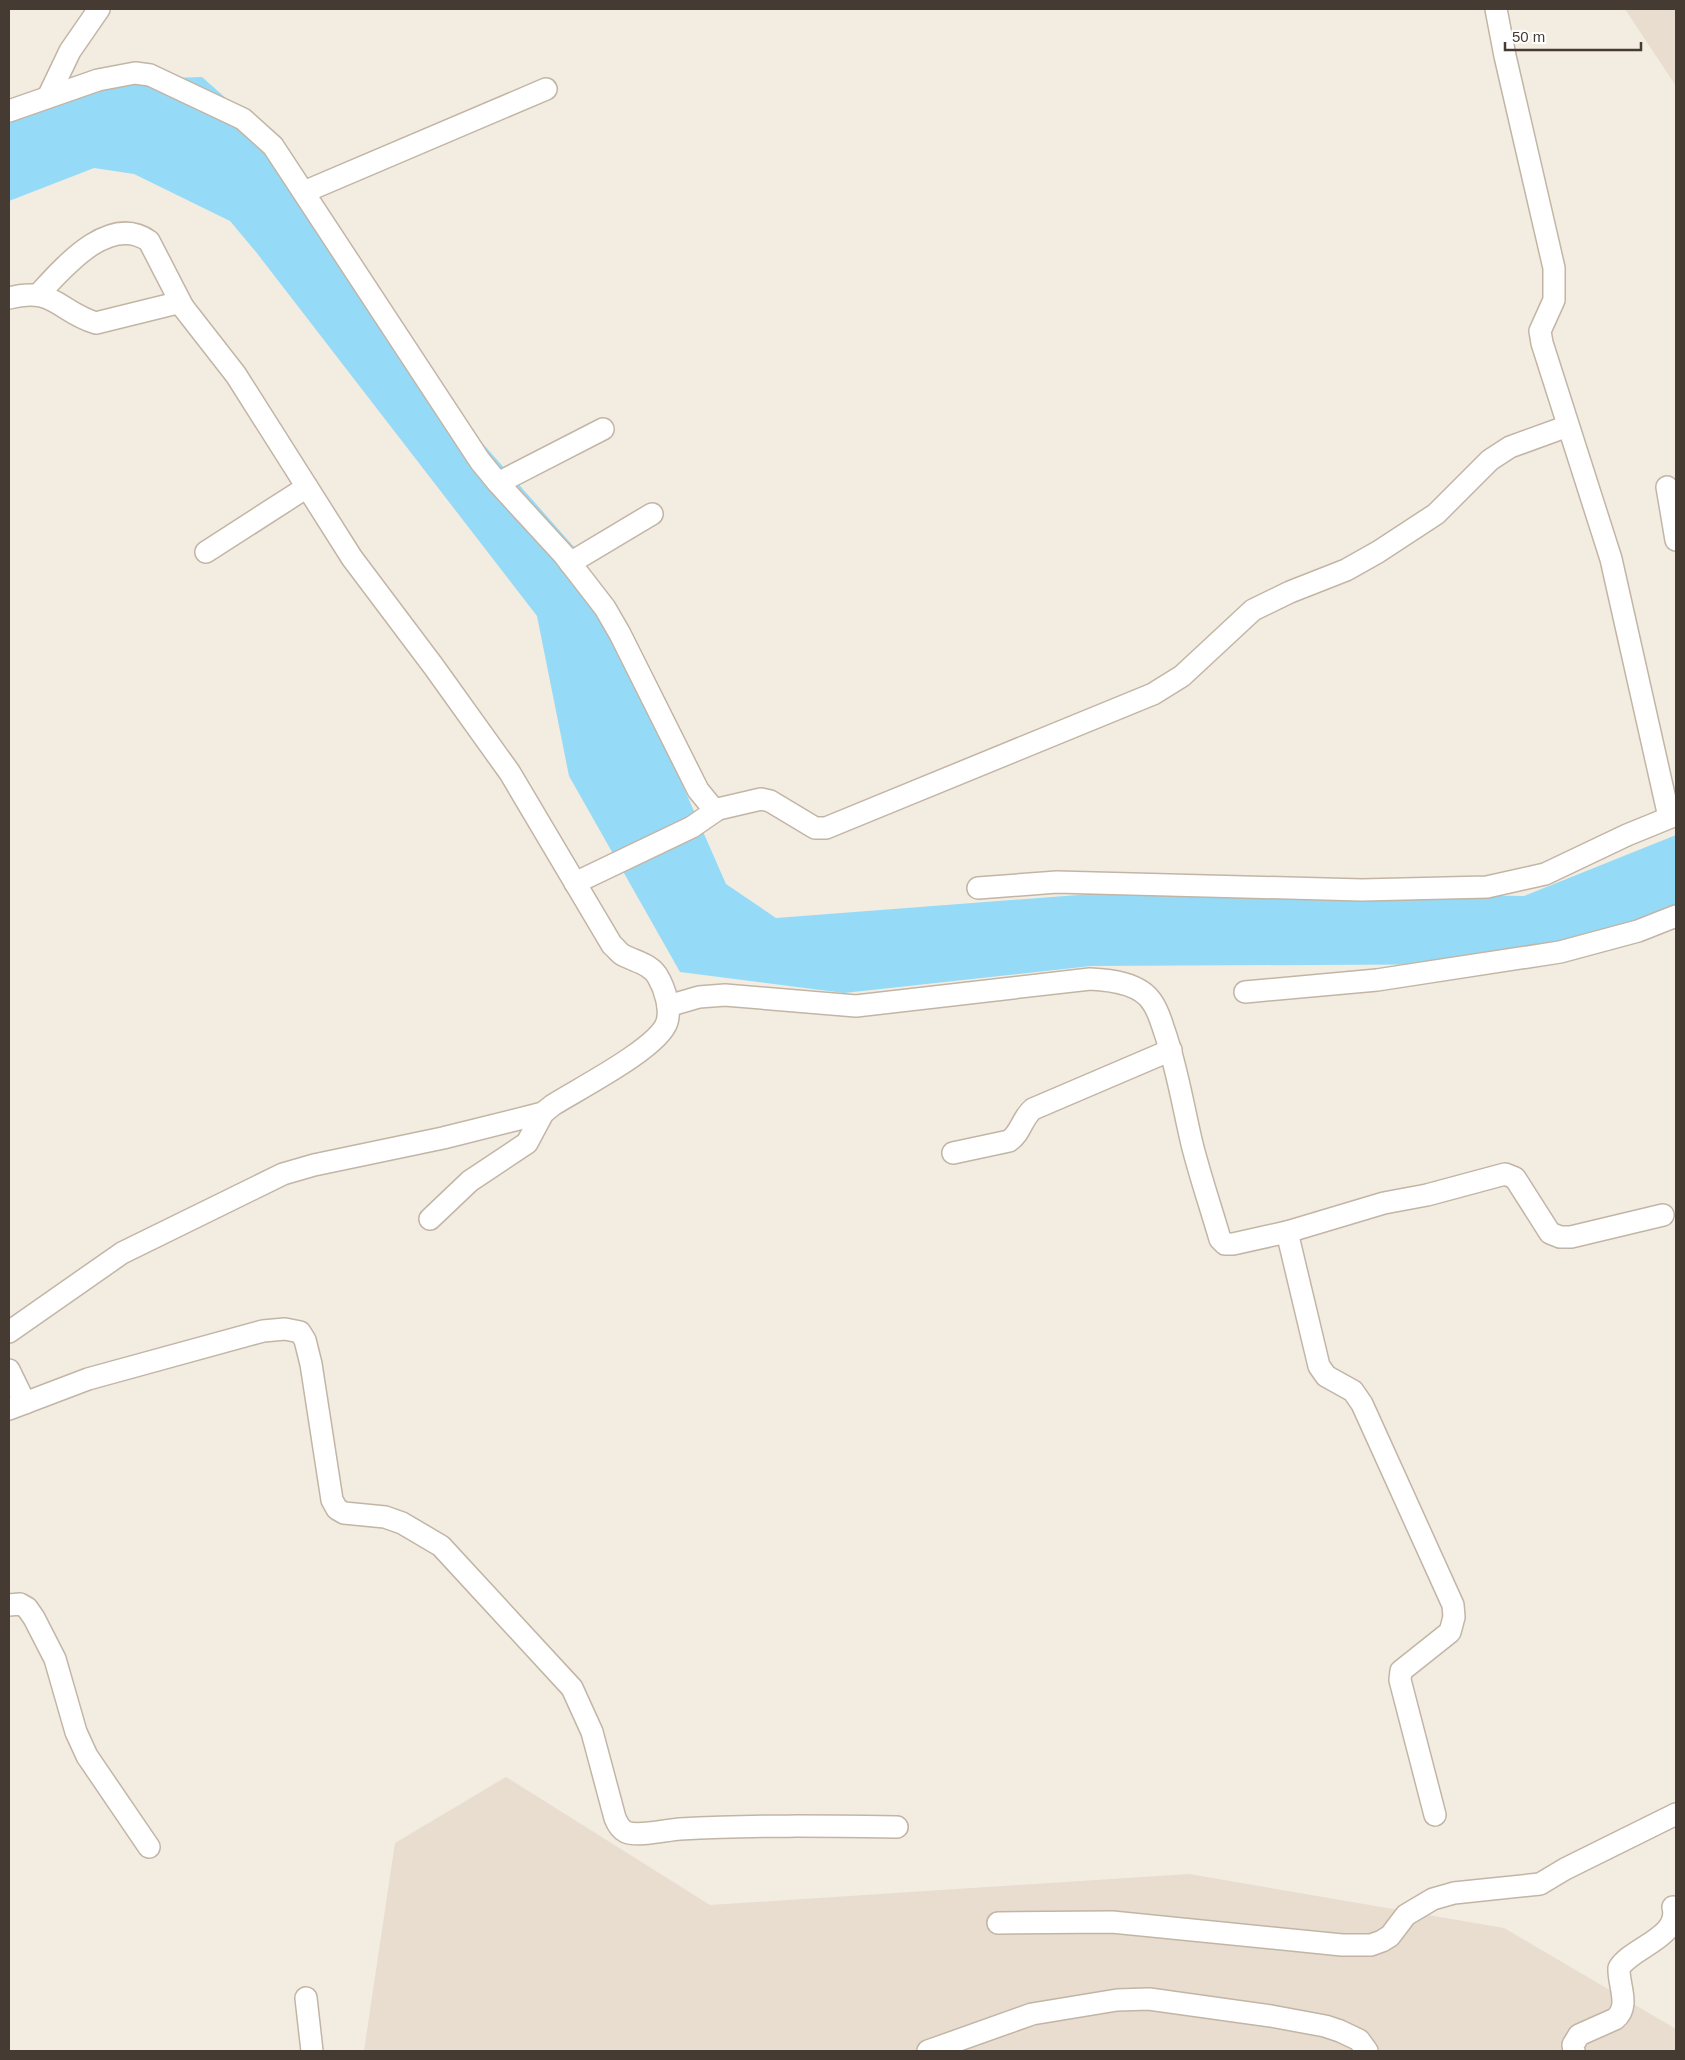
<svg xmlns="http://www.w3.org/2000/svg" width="1685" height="2060" viewBox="0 0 1685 2060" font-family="Arial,sans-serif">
<rect width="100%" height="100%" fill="#f3ece1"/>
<g fill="#e8ddcf">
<polygon points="1625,9 1676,9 1676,86"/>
<polygon points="506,1777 710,1905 1189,1874 1504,1928 1676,2029 1676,2051 364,2051 395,1843"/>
</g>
<polygon fill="#95dbf8" points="202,77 290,155 469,428 582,556 726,884 776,918 1130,891 1524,896 1676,835 1676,919 1502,964 1091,966 844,993 680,972 569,776 537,616 256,252 230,221 134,174 94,168 9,201 9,112 78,81"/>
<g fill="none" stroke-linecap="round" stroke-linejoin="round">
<g stroke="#c2b5a6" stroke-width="24">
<g id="minor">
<polyline points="1496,9 1505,56 1554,268 1554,300 1540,331 1542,343 1611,559 1669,817"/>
<polyline points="48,97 70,51 99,9"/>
<polyline points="9,111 98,80 135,73 150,75 243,119 273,146 480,461 498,483 564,555 605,608 620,634 698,790 711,806 718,809 761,799 770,801 815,828 826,828 1153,694 1182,676 1253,610 1290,592 1346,570 1378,552 1436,514 1490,460 1510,447 1568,426"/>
<polyline points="304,192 546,89"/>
<path d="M38,295C63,268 109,213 149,241L183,307"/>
<path d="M9,298C54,286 59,312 96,323L177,303L183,307L236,375L352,558L434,667L510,773L612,945C616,948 619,953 623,955C636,962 651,964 658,977C665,989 671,1009 667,1022C659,1048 578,1089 553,1105L543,1113L527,1143L470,1181L430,1219"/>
<polyline points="498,483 603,429"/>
<polyline points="1667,487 1676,540"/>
<polyline points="206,552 307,487"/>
<polyline points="570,563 652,514"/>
<polyline points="575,883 692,827 718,809"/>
<polyline points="978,888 1057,882 1362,890 1487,887 1545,874 1627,835 1676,815"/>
<polyline points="1245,992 1377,980 1560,952 1638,931 1676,916"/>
<path d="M668,1006L699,997L725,995L856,1006L1090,979C1111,980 1140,983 1152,1002C1158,1010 1161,1021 1164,1030C1177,1067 1183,1106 1192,1144C1200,1176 1211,1208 1220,1239L1225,1244H1233L1287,1232L1384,1203L1427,1195L1505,1174L1515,1178L1550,1233L1560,1237H1571L1663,1215"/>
<path d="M953,1153L1009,1141C1021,1133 1022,1118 1033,1109L1171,1050"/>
<polyline points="1287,1232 1319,1366 1326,1376 1353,1391 1362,1404 1453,1605 1454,1617 1450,1632 1401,1671 1400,1680 1435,1815"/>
<polyline points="9,1332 122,1253 283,1174 314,1165 443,1138 543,1113"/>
<polyline points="9,1370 25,1403"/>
<path d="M9,1409L88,1379L263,1331L285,1329L300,1332L305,1340L311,1364L332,1500L337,1509L344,1513L385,1517L402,1523L441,1546L572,1688L592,1732L615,1818C617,1823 620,1829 626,1832C638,1837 666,1830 680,1829C752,1825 824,1826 897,1827"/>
<polyline points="9,1605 20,1604 27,1608 34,1618 55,1659 76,1732 87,1756 149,1847"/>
<polyline points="998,1923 1112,1922 1342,1945 1371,1945 1382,1941 1390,1936 1406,1915 1433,1899 1454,1893 1540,1884 1565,1869 1676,1814"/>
<polyline points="306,1998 312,2051"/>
<polyline points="928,2051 1032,2014 1117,2000 1149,1999 1271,2016 1325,2026 1340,2031 1359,2040 1367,2051"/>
<path d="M1574,2051L1573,2045L1579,2035L1615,2019C1631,2006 1618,1985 1619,1968C1632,1947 1681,1937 1673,1907"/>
</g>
</g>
<use href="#minor" stroke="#fff" stroke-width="21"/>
</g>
<rect width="1685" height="2060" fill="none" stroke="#453b32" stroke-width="20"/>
<path d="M1505 42v8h136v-8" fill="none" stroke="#453b32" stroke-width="2.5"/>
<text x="1512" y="42" font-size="15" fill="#453b32" stroke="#ffffff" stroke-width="4" paint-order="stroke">50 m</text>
</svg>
